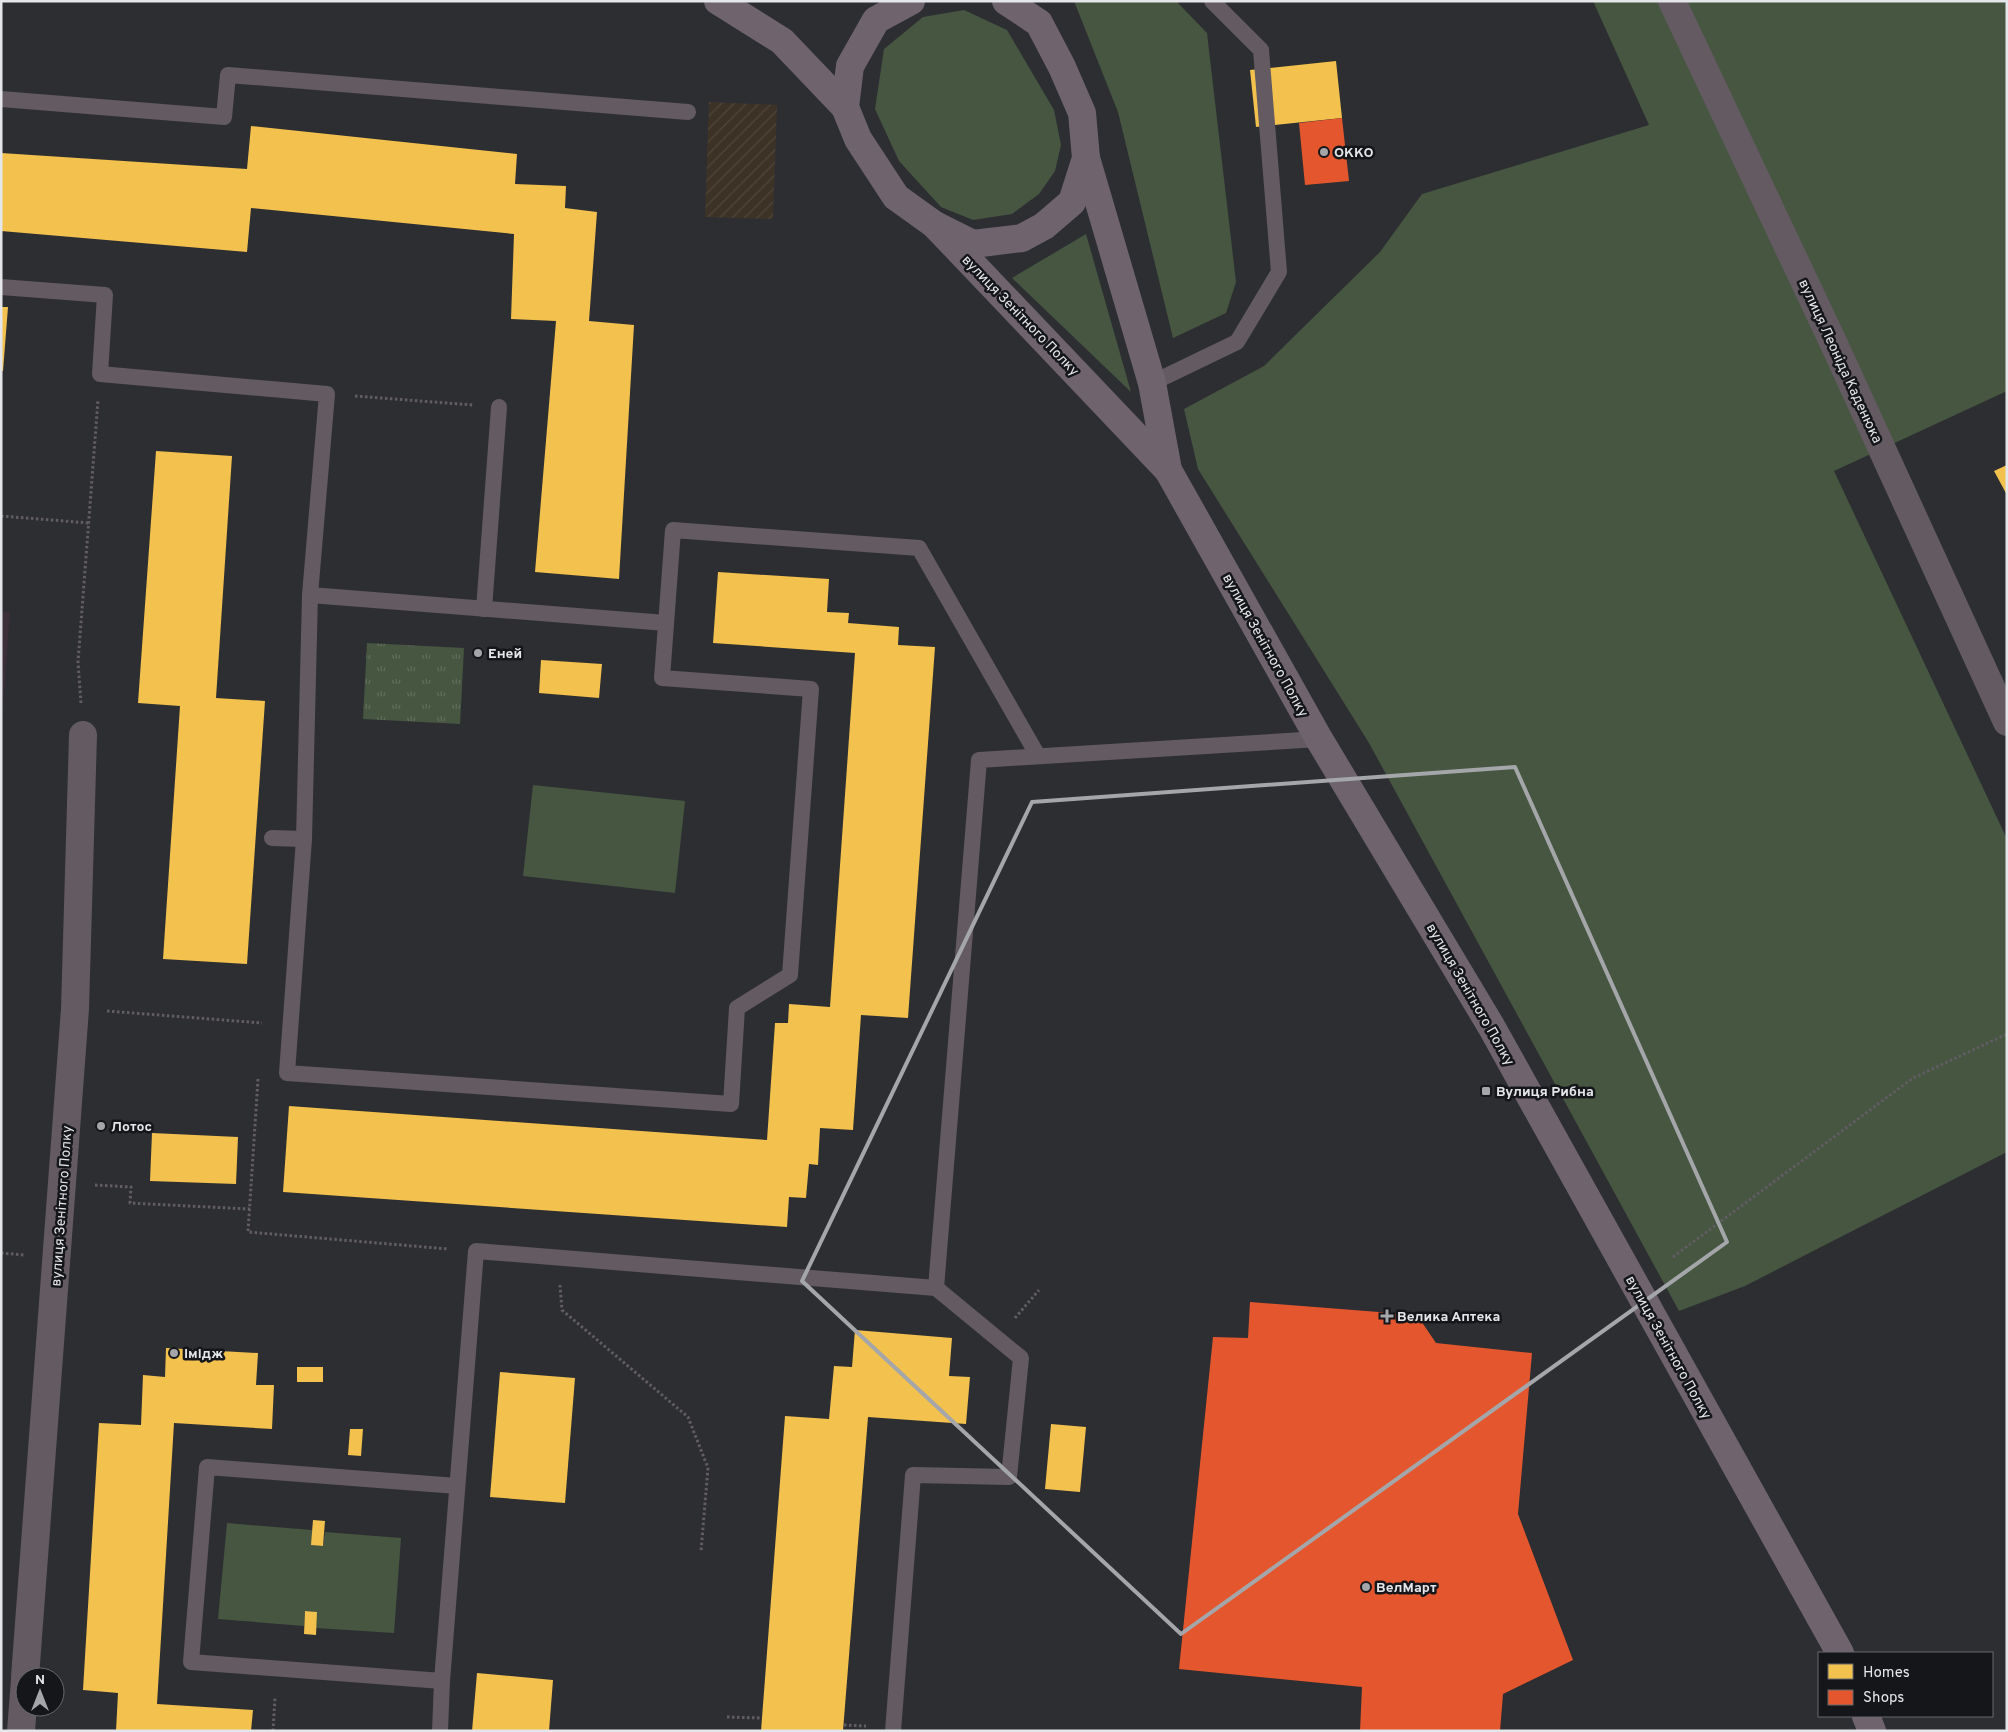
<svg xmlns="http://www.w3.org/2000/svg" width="2008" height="1732" viewBox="0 0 2008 1732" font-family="Overpass,sans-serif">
<defs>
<pattern id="industrial-furrows" width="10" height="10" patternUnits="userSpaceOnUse" patternTransform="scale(1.25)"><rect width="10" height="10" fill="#3d3226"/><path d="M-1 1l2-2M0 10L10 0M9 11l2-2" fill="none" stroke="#50463b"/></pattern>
<pattern id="park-tufts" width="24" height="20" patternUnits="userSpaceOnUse" patternTransform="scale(1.25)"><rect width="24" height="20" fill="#465641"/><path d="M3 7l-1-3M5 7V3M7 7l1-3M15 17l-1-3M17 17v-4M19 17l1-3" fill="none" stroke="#616e5d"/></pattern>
</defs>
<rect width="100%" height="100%" fill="#2d2e32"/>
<polygon fill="url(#industrial-furrows)" points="709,102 777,105 773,219 705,217"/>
<polygon fill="#3d2f3a" points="1,611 10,612 1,729"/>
<g fill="#465641">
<polygon points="1074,1 1176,1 1207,33 1236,282 1226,313 1173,338 1118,112"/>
<polygon points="1593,1 2007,1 2007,391 1834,471 2007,839 2007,1152 1745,1286 1679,1311 1369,743 1198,469 1184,409 1264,366 1380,252 1422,194 1649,125"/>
<polygon points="964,10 1007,30 1054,110 1061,145 1055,171 1039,194 1012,214 973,220 941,207 899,161 875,109 884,49 923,17"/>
<polygon points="1086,234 1131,392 1012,278"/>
<polygon points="533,785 685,801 675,893 523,876"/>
<polygon points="227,1523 312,1530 312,1545 323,1546 325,1532 401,1538 394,1633 316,1628 317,1612 305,1611 304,1626 218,1619"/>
</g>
<polygon fill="url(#park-tufts)" points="367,643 464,648 460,724 363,719"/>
<g fill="#f2c14e">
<polygon points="1336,61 1342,118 1256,127 1250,70"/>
<polygon points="251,126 517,154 515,184 566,186 565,208 597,212 589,321 634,325 619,579 535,572 556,321 511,319 514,234 251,208 247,252 1,231 1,153 247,169"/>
<polygon points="1,307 8,307 3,371 1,371"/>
<polygon points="156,451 232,456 216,698 265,701 247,964 163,959 180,706 138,703"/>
<polygon points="2007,465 2007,495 1994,471"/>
<polygon points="718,572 829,579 827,612 849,613 848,623 899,627 898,645 935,647 908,1018 861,1015 853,1130 820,1128 818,1165 809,1164 806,1198 789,1197 787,1227 283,1192 289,1106 767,1140 775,1023 788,1023 789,1004 830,1007 855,653 713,643"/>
<polygon points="541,660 602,664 599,698 539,693"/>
<polygon points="152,1133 238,1137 236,1184 150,1181"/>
<polygon points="855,1330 952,1338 949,1376 970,1377 966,1424 868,1417 843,1731 761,1731 785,1416 829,1419 834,1366 852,1367"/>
<polygon points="166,1348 258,1353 256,1385 274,1385 272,1429 174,1423 157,1704 253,1710 251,1731 116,1731 118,1693 83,1690 99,1423 141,1425 143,1375 165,1377"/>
<rect x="297" y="1367" width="26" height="15"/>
<polygon points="500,1372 575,1378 565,1503 490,1497"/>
<polygon points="1051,1424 1086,1427 1080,1492 1045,1489"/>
<polygon points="350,1429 363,1429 361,1456 348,1455"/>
<polygon points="313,1520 325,1521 323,1546 311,1545"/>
<polygon points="305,1611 317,1612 316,1635 304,1634"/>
<polygon points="477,1673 553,1680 549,1731 472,1731"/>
</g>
<g fill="#e4572e">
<polygon points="1342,118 1349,181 1305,185 1299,123"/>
<polygon points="1250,1302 1417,1315 1436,1343 1532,1353 1518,1514 1573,1660 1503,1694 1500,1731 1360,1731 1362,1687 1179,1669 1213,1337 1248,1338"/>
</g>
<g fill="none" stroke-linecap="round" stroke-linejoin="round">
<g stroke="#625d62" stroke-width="3" stroke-dasharray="2.5 2.5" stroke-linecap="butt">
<polyline points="355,396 473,405"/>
<polyline points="1,516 89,523"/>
<polyline points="81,703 78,662 98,400"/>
<polyline points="107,1011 262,1023"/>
<polyline points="258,1079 248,1232 448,1249"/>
<polyline points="95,1185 131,1187 130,1203 250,1209"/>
<polyline points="1,1253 24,1255"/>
<polyline points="1673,1257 1913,1078 2007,1034"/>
<polyline points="560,1285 562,1310 688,1417 708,1468 701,1551"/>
<polyline points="1015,1318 1039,1290"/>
<polyline points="727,1717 762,1718"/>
<polyline points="844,1725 866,1726"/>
<polyline points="273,1731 275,1697"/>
</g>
<g stroke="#635a62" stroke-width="16">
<polyline points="1,99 224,117 228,75 688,112"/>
<polyline points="1,287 105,295 100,374 327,394 310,595"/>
<polyline points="1152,383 1237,342 1279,272 1261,50 1212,1"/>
<polyline points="484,609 499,407"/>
<polyline points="666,623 310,595 304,839 287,1073 731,1104 737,1008 790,975 811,689 662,678 673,530 919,548 1038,756"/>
<polyline points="272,838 304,839"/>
<polyline points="457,1486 207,1467 191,1662 442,1681 476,1251 936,1288 979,760 1319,739"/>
<polyline points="440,1731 442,1681"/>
<polyline points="893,1731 913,1475 1009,1477 1021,1358 936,1288"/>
</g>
<g stroke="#635a62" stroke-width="28">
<polyline points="1672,1 1833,342 2007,722"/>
<polyline points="25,1677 75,1009 83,735"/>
<polyline points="21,1731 25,1680"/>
</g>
<g stroke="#6f646e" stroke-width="28">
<polyline points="718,1 782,41 845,107"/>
<polyline points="911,1 876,20 850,66 845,107 858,139 896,197 935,225 973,244 1022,238 1044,226 1072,202 1086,158 1082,113 1062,67 1039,23 1006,1"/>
<polyline points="1086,158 1152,383 1168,470"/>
<polyline points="935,225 1168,470 1319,739 1491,1026 1840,1653"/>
<polyline points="1866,1716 1872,1731"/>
</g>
</g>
<path fill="none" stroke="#a4a6aa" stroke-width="4" stroke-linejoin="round" d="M1515,767L1727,1242L1181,1634L802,1281L1032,802Z"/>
<g fill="#a4a6aa" stroke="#151619" stroke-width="2">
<circle cx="1324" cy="152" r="5"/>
<circle cx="478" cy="653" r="5"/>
<rect x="1481" y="1086" width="10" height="10" rx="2.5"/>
<circle cx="101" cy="1126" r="5"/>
<path d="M1384.5 1308.5h5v5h5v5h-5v5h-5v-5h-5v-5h5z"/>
<circle cx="174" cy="1353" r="5"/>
<circle cx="1366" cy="1587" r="5"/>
</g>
<g text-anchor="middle" stroke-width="5" stroke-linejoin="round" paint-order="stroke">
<g font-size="14" font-weight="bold" fill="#e4e6ea" stroke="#151619" text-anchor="start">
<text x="1334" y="157">ОККО</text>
<text x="488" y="658">Еней</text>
<text x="1496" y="1096">Вулиця Рибна</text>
<text x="111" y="1131">Лотос</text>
<text x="1397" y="1321">Велика Аптека</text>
<text x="184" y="1358">Імідж</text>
<text x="1376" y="1592">ВелМарт</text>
</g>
<g font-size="14" fill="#e4e6ea" stroke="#151619">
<text transform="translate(1021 315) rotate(46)" y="5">вулиця Зенітного Полку</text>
<text transform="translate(1841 361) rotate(65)" y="5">вулиця Леоніда Каденюка</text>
<text transform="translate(1266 645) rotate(61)" y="5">вулиця Зенітного Полку</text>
<text transform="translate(1471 994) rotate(60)" y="5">вулиця Зенітного Полку</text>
<text transform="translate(61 1206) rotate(-86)" y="5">вулиця Зенітного Полку</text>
<text transform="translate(1669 1347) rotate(61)" y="5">вулиця Зенітного Полку</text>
</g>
</g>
<rect width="2008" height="1732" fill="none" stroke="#e4e6ea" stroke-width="5"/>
<rect x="1818" y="1652" width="175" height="65" fill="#151619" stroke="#68696d"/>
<rect x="1828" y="1664" width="25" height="15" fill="#f2c14e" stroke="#68696d"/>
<text x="1863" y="1677" font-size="15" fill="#e4e6ea">Homes</text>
<rect x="1828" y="1690" width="25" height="15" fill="#e4572e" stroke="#68696d"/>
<text x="1863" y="1702" font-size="15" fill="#e4e6ea">Shops</text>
<g transform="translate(40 1692)"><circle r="24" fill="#151619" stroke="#68696d"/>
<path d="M0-4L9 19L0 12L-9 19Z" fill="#a4a6aa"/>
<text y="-8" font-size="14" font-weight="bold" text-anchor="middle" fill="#e4e6ea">N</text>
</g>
</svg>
